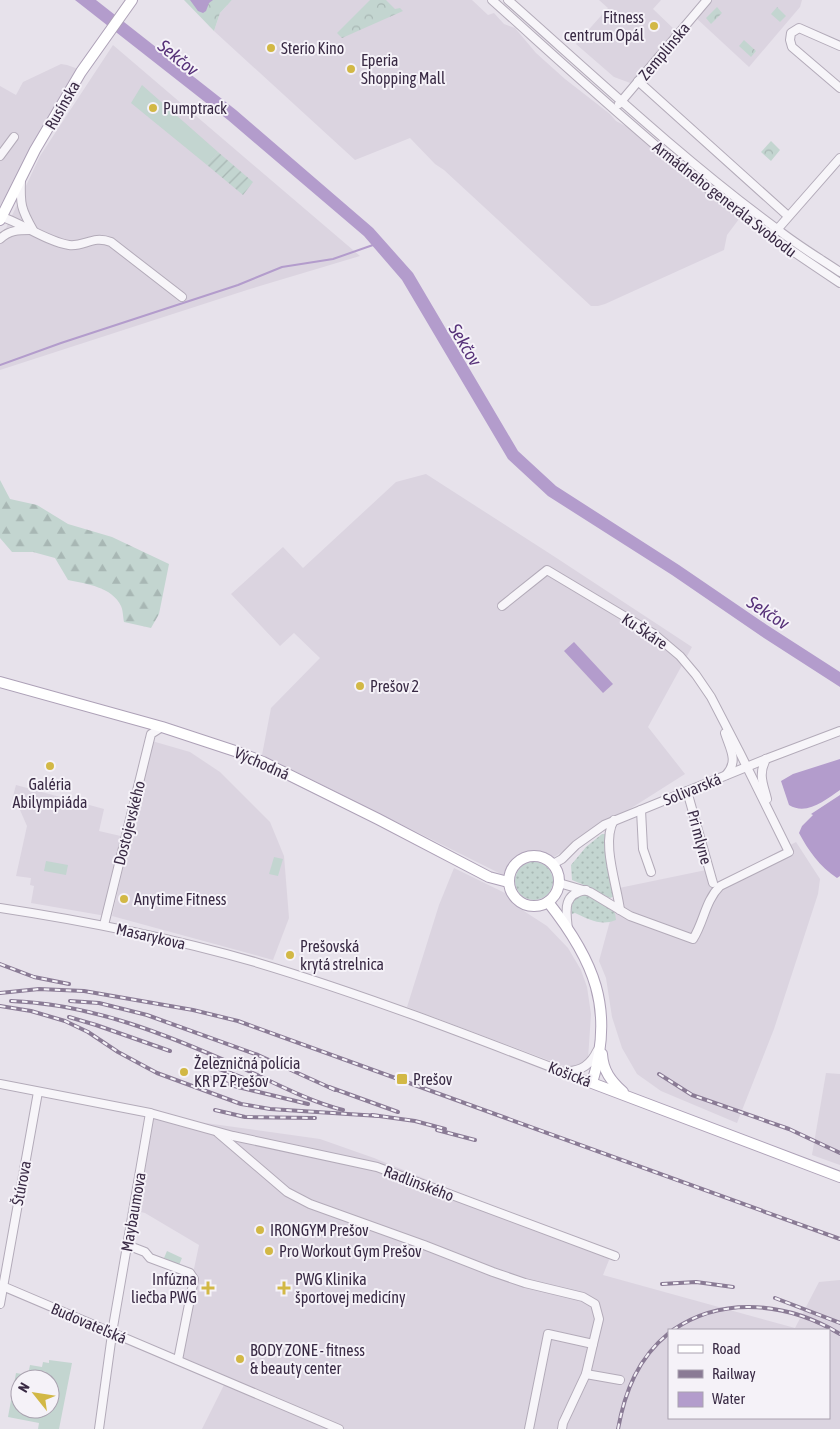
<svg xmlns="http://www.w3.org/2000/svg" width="840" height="1429" viewBox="0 0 840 1429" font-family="'Asap Condensed',sans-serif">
<defs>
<pattern id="grass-dots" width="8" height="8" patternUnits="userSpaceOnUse" patternTransform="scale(1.25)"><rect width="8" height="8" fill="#c3d5d0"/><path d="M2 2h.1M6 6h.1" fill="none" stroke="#a8b7b4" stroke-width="1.8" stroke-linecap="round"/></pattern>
<pattern id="forest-firs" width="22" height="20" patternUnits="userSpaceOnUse" patternTransform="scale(1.25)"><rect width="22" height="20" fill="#c3d5d0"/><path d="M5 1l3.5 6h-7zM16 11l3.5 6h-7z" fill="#a8b7b4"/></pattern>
<pattern id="park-crowns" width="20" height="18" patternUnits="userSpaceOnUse" patternTransform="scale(1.25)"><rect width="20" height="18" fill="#c3d5d0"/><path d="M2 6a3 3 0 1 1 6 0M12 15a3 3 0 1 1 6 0" fill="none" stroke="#a8b7b4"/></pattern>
<pattern id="garden-furrows" width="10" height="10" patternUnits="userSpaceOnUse" patternTransform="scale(1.25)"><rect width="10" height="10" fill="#c3d5d0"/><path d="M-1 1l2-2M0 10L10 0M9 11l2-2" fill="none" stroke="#a8b7b4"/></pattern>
</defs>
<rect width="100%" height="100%" fill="#e7e2eb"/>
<g fill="#dbd4e0" fill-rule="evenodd">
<polygon points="232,0 472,0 488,15 494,13 504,24 515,28 536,53 565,79 610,114 616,121 631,129 739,219 727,235 724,250 605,304 598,306 591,306 444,170 435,164 410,138 355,160 214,31 220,13"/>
<polygon points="599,0 661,0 653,9 677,32 633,84 614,77 576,44 608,8"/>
<polygon points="709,0 802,0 800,7 749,67 695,17"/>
<polygon points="113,45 360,256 250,289 0,370 0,241 40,156"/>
<polygon points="61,64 67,65 81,70 0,206 0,86 16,95 23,82"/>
<polygon points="426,474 555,557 692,647 648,727 685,774 554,857 503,875 262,755 271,708 320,658 294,633 280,646 231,594 283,547 303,568 396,482"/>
<polygon points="152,741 190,752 220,772 270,822 284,856 289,918 273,960 112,916"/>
<polygon points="16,785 104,809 99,831 125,837 106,916 31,903 34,886 30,885 31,878 16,876 27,826 20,810 12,800"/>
<polygon points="796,842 820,879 818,894 774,1029 737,1123 661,1091 637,1074 622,1048 612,1017 606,978 599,961 619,888 711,869 716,884"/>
<polygon points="454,868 507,894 513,904 547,926 568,948 581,970 587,987 591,1014 588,1059 582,1064 569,1068 407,1007 439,905"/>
<polygon points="826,1073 840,1074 840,1165 812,1155"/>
<path d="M149,1112L191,1121L320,1139L374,1158L611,1255L603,1275L795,1328L819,1282L840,1280V1429H202L226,1381L175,1359L199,1245L145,1213L132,1210ZM669,1330H829V1418H669Z"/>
</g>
<g fill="url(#grass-dots)">
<polygon points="602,834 605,834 615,896 610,898 584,885 572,880 571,865 586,847"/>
<circle cx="534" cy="881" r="19"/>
<path d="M582,894C595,896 605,905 615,913L616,920C601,926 590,920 575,913L572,914L571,908L574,900L572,899Z"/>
</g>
<path fill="url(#forest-firs)" d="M0,480L10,499L37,505L68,524L112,537L169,564L159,614L151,628L124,622C123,617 123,610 121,606C112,587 87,584 68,580L55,558L33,552H12L0,538Z"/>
<g fill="url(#park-crowns)">
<polygon points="184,0 232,0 220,13 214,31"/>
<polygon points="370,0 386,0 395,9 400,8 403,11 342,38 337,33"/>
<polygon points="717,7 722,13 711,24 706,18"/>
<polygon points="777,7 786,16 780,22 771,14"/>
<polygon points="744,40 756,51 751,57 739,46"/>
<polygon points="771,141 780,150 771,161 761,152"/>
</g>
<polygon fill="url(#garden-furrows)" points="218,152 253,182 243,195 207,165"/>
<g fill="#c3d5d0" fill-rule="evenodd">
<polygon points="142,85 218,152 207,165 131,103"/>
<polygon points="274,857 283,859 278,876 269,874"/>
<polygon points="46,861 68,865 66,875 44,871"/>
<polygon points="167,1251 182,1258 179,1265 164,1258"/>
<path d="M49,1360L72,1363L59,1429H38L39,1423L8,1417L16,1373L28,1375L30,1365L42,1367L43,1362L49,1363ZM20,1379H50V1409H20Z"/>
</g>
<g fill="#b39ccc">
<polygon points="75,0 96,0 236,110 373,228 413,273 518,451 556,486 679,565 767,625 840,672 840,687 761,636 672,575 548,496 508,459 402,280 364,236 228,120"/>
<polygon points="190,0 213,0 209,3 206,11 203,13 198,11"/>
<polygon points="574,642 613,684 603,693 564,651"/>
<path d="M840,759V790C825,800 807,816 789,805L781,781L793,774Z"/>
<path d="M840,795V876L837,878C820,867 808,850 799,833L802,826L813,815L811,814Z"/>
</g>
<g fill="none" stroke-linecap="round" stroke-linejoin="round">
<polyline stroke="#b39ccc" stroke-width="2" points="0,365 61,343 238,285 282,267 333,259 373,245"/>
<g stroke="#b3abb9" stroke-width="10">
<g id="minor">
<path d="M492,0C560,61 627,123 698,181C743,218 792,251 840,283"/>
<path d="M508,0C596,78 682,159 777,229C797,245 819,258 840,272"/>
<polyline points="840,46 799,28 791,33 790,40 792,47 840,88"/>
<polyline points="638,81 788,216"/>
<polyline points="619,104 707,0"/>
<polyline points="0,156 14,137"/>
<path d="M21,180C20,204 21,209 33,230"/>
<path d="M0,216C21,223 48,242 69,245C85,247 92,235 111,242L182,297"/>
<polyline points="775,232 840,158"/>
<path d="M0,239C9,230 19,230 30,230"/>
<path d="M502,606L547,570L654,634L680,656L696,675L711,697L740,753L789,852L720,886C705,901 704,922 693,939L630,916L590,892L559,883"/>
<path d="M725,733C730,749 739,761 726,775"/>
<path d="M766,759C758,775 763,783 767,799"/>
<polyline points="687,791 713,883"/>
<polyline points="641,810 643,849 651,872"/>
<path d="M614,820C601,842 617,885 620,910"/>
<polyline points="553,864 562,859 576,845 604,825 766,759 840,731"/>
<path d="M0,908C86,921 171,938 255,962C369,996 481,1040 592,1083"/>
<polyline points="104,925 151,734 162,727"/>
<path d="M568,929C566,911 562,894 586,890"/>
<path d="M568,1071C582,1071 591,1064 597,1051"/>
<polyline points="0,1084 150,1113 233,1136 377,1167 615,1256"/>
<polyline points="218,1133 287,1192 310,1204 424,1245 493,1272 525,1283 583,1297 595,1304 599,1319 593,1344"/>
<polyline points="127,1245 145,1252 150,1258 190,1273 194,1279 178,1360"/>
<polyline points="0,1285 339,1429"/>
<polyline points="0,1304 38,1092"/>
<polyline points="586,1374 620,1380"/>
<polyline points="99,1429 113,1327 150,1113"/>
<polyline points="529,1429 548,1334 593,1344 586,1374 563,1423 562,1429"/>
</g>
</g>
<g stroke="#ada1b7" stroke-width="12">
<g id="major">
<polyline points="0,220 35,150 81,72 132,0"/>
<polyline points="0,682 162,727 238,752 263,762 378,819 489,877 508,882"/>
<circle cx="534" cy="881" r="25"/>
<path d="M548,902C594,960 615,1009 592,1083L840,1177"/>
<path d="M602,1054C603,1071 611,1081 623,1092"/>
</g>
</g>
<use href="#minor" stroke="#f7f5f9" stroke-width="8"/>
<use href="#major" stroke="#fff" stroke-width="10"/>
<g stroke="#8a7b95" stroke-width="4">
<g id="rail">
<polyline points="0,964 34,977 69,984"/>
<polyline points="0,993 39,989 84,991 193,1010 238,1021 840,1239"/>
<path d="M11,1001C92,1004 168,1035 242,1068C275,1083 308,1101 343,1110"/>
<polyline points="70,1001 99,1003 147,1015 258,1055 335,1090"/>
<polyline points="0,1006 31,1011 65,1021 88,1032 118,1052 157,1073 241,1104 270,1109 379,1116"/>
<polyline points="69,1017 96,1025 170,1051"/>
<polyline points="206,1064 260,1084"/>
<polyline points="659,1074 692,1095 789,1129 840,1153"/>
<polyline points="202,1075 234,1086 308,1104"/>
<polyline points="329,1087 398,1112"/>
<polyline points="215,1110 245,1117 315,1118"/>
<polyline points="372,1115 415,1121 445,1129"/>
<polyline points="437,1130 475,1140"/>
<polyline points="662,1284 696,1282 733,1287"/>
<polyline points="775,1298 840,1323"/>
<path d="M673,1330C724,1295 789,1303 840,1334"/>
<path d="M618,1429C625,1391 638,1358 669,1333"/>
</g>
</g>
<use href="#rail" stroke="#f5f2f8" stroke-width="2" stroke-dasharray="5.5" stroke-linecap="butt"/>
</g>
<g fill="#d2b845" stroke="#f5f2f8" stroke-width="2">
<circle cx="654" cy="26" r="5"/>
<circle cx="271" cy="48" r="5"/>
<circle cx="351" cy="69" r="5"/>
<circle cx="153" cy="108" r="5"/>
<circle cx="360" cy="686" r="5"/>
<circle cx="50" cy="766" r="5"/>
<circle cx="124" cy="899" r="5"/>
<circle cx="290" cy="955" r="5"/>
<circle cx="184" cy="1072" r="5"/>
<rect x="396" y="1073" width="12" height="12" rx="2.5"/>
<circle cx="260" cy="1230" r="5"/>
<circle cx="269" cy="1251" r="5"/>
<path d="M205.5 1280.5h5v5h5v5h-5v5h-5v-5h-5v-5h5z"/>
<path d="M281.5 1280.5h5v5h5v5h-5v5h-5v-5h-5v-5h5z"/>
<circle cx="240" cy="1359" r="5"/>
</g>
<g text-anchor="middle" stroke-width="4" stroke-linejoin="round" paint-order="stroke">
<g font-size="16" fill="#392a44" stroke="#f5f2f8" text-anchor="start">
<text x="644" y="23" text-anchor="end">Fitness<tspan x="644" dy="18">centrum Opál</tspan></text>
<text x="281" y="54">Sterio Kino</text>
<text x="361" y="66">Eperia<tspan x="361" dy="18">Shopping Mall</tspan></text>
<text x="163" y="114">Pumptrack</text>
<text x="370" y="692">Prešov 2</text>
<text x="50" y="790" text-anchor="middle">Galéria<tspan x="50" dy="18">Abilympiáda</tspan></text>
<text x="134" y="905">Anytime Fitness</text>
<text x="300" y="952">Prešovská<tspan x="300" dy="18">krytá strelnica</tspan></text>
<text x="194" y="1069">Železničná polícia<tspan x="194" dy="18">KR PZ Prešov</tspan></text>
<text x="413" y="1085">Prešov</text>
<text x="270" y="1236">IRONGYM Prešov</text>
<text x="279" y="1257">Pro Workout Gym Prešov</text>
<text x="197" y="1285" text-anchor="end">Infúzna<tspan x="197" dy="18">liečba PWG</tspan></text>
<text x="295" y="1285">PWG Klinika<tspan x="295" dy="18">športovej medicíny</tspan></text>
<text x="250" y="1356">BODY ZONE - fitness<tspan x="250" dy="18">&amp; beauty center</tspan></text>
</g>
<g font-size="16" fill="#392a44" stroke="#f5f2f8">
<text transform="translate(664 51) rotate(-50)" y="6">Zemplínska</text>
<text transform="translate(62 105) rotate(-60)" y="6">Rusínska</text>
<text transform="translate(725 199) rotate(38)" y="6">Armádneho generála Svobodu</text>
<text transform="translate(645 631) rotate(34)" y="6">Ku Škáre</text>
<text transform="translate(262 763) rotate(24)" y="6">Východná</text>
<text transform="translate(692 789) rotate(-22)" y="6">Solivarská</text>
<text transform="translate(129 823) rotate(-76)" y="6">Dostojevského</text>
<text transform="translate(700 837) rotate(75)" y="6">Pri mlyne</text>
<text transform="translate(151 936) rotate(13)" y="6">Masarykova</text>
<text transform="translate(570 1074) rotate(21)" y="6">Košická</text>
<text transform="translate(21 1183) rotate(-79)" y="6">Štúrova</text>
<text transform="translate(419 1183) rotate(21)" y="6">Radlinského</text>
<text transform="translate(133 1212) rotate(-80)" y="6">Maybaumova</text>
<text transform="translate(89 1323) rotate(23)" y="6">Budovateľská</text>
</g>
<g font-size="18" font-style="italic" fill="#573279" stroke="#f5f2f8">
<text transform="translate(178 58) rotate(39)" y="6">Sekčov</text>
<text transform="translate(465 345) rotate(59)" y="6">Sekčov</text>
<text transform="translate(768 613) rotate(33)" y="6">Sekčov</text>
</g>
</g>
<rect x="668" y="1329" width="162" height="90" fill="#f5f2f8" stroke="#aaa2b0"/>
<rect x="678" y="1345" width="25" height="8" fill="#ffffff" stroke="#aaa2b0"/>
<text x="712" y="1354" font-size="15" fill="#392a44">Road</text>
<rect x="678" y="1370" width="25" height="8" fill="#8a7b95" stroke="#aaa2b0"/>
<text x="712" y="1379" font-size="15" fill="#392a44">Railway</text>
<rect x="678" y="1392" width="25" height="15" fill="#b39ccc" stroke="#aaa2b0"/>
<text x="712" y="1404" font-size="15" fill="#392a44">Water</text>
<g transform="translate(35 1394) rotate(300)"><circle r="24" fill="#f5f2f8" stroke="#aaa2b0"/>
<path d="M0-4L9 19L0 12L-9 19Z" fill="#d2b845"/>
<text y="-8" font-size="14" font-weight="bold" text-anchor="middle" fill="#392a44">N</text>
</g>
</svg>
